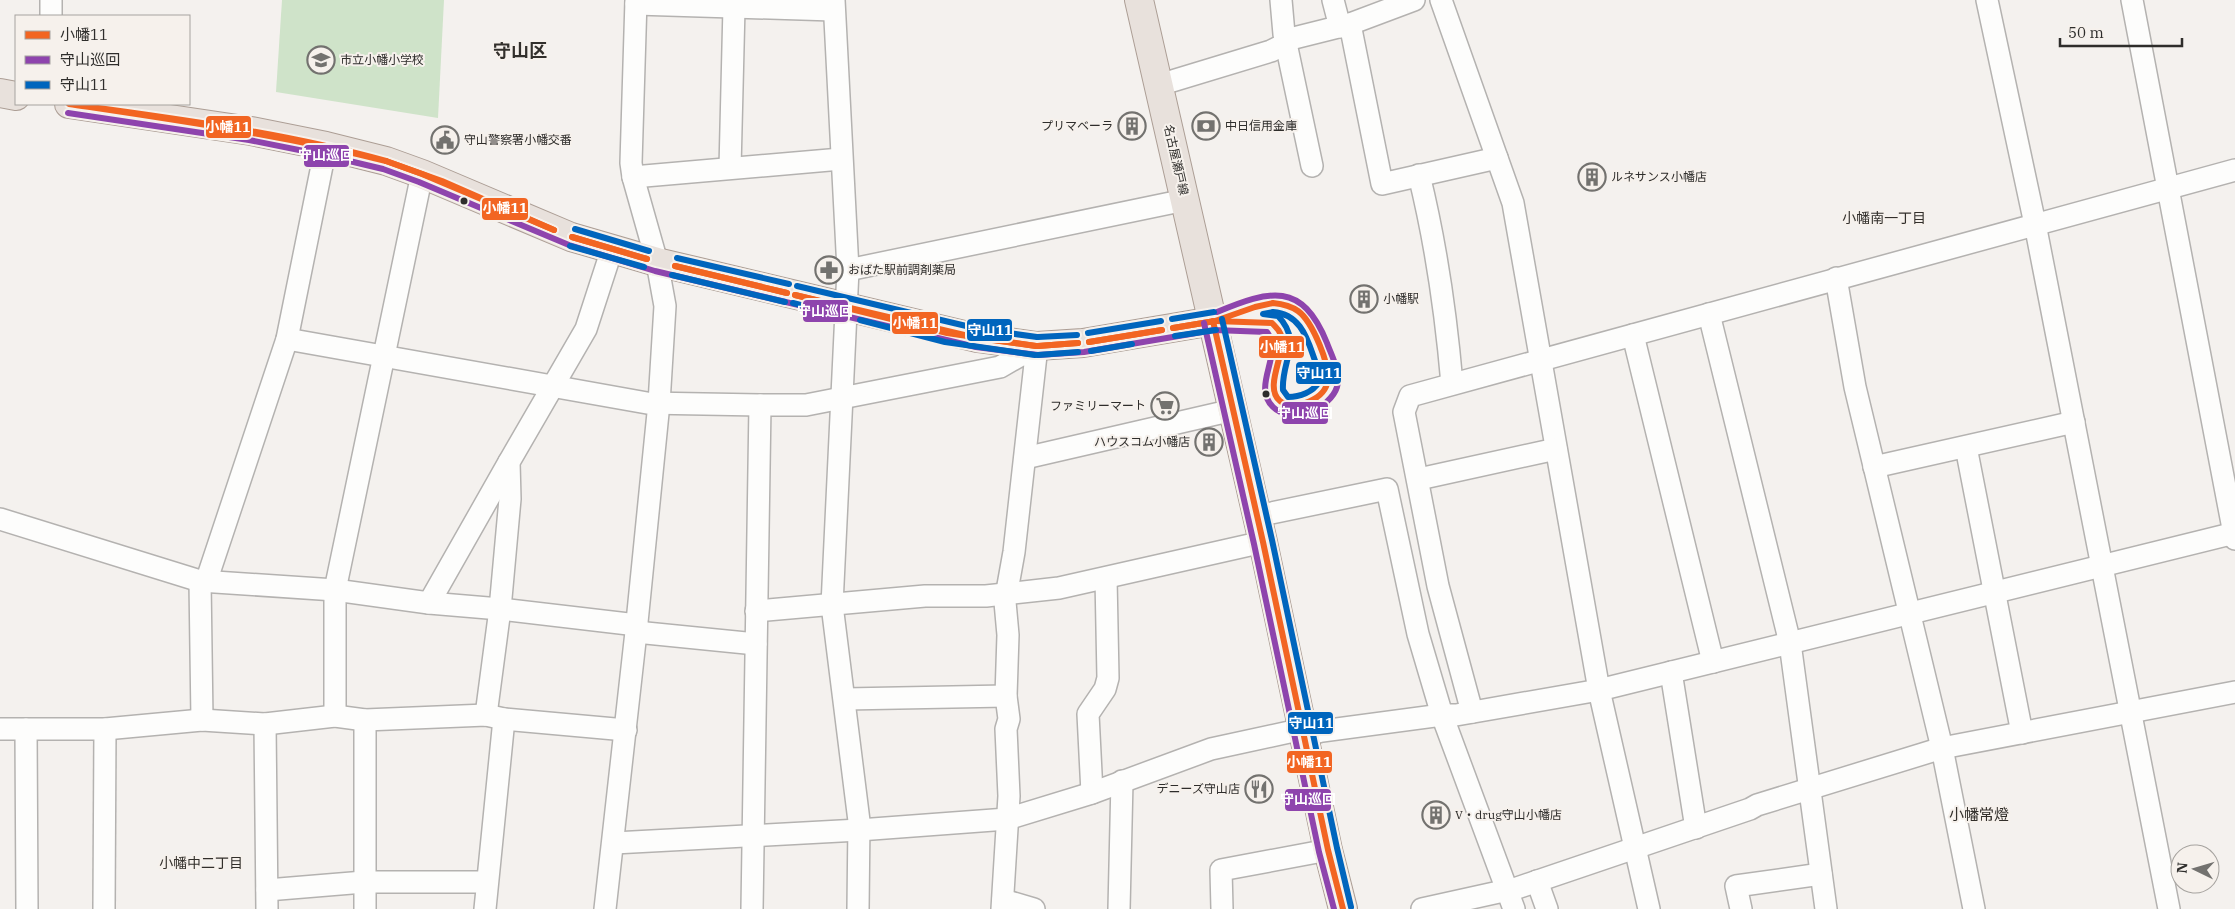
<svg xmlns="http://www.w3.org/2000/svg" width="2235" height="909" viewBox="0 0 2235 909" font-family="'IBM Plex Serif','Noto Sans JP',serif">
<rect width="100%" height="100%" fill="#f4f1ee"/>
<polygon fill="#cfe3c9" points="282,0 444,0 438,118 276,92"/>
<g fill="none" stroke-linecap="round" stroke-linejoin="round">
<g stroke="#b4b2b0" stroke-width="24">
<g id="minor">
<polyline points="834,0 848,270 832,605 859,821 858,909"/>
<polyline points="1281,0 1284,34 1312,166"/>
<polyline points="1333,0 1340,27"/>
<polyline points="1441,0 1513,203 1599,690 1649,909"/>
<polyline points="1987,0 2035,224 2169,909"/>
<polyline points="2132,0 2235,539"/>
<polyline points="636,4 833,10"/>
<polyline points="51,16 51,0"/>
<polyline points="1350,24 1382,184 1497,158"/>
<polyline points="1159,85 1271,51 1281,46 1286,40 1350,24 1414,0"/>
<polyline points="730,168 734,7"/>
<path d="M1419,175C1436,244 1446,314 1452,384"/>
<polyline points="633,177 841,159"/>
<polyline points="848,270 1185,200"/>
<polyline points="1836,278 1855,387 1942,748 1974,909"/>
<polyline points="1709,314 1790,643 1826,909"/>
<polyline points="1633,335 1713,662"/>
<polyline points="287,339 647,403 760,405 806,405 1000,367 1037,346 1014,552 1005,602 1008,635 1006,696 1009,719 1006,729 1009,796 1002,909"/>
<polyline points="1966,447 2022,733"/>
<polyline points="1025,458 1233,410"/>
<polyline points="1874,467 2074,422"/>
<polyline points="1419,479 1556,449"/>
<polyline points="1257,516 1387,489 1418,634 1442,715 1514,909"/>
<polyline points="0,519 200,581 335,590 429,603 500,609 637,625"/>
<polyline points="200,581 202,720"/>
<polyline points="206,582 287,339 326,146"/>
<polyline points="429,603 509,462"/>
<polyline points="756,611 925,596 986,596 1059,588 1263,542"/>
<polyline points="636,632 756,644"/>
<polyline points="1671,672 1696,828"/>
<polyline points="845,699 1006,696"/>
<polyline points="1472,712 1438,586 1404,412 1410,396 2235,170"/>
<polyline points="486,715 500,609 510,499 509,462 586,329 612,249"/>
<polyline points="335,716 335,590 422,174"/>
<polyline points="265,724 267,909"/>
<polyline points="0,729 105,729 202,720 265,724 335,716 365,720 486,715 504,719 626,730"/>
<polyline points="26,729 27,909"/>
<polyline points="1304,736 1322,731 1442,715 1456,715 1599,690 2235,533"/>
<polyline points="1092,793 1088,714 1105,689 1108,678 1106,578"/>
<polyline points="614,843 859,830 1007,819 1092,793 1211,749 1303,729"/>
<polyline points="1537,881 1547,909"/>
<polyline points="267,890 364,882 487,882"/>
<polyline points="1003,900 1034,909"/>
<polyline points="104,909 105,729"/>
<polyline points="365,909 365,720"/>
<polyline points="485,909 504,719"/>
<polyline points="605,909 636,632 659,403 665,306 657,262 633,177 631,163 636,0"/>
<polyline points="752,909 760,405"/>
<polyline points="1119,909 1122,781"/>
<polyline points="1222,909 1221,870 1328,850"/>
<polyline points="1422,909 1517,888 1750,809 1757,805 1942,748 2235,692"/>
<polyline points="1741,909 1736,886 1821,874"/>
</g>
</g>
<g stroke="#ac9e95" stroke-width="30">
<g id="major">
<polyline points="1139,0 1263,542 1328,850 1343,909"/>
<polyline points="0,93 16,96"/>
<polyline points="69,104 251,131 326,146 386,161 422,174 571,237 657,262 977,338 1037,346 1083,343 1213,321"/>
</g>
</g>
<use href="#minor" stroke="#fdfdfc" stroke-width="21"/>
<use href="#major" stroke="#e8e1dc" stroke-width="28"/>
<g stroke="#f6f1ec" stroke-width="10">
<g id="bus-1">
<path d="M69,104C176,119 282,132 386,161C281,135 176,120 69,104Z"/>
<polyline points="386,161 442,181 554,230"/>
<polyline points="386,161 422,174 554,230"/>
<polyline points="572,237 647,259"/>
<polyline points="572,237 647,259"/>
<polyline points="675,266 787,293"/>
<polyline points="675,266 787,293"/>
<polyline points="795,295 977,338 1036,346"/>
<polyline points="795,295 947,333 1036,346"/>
<path d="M1273,303C1282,304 1291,306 1298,311C1312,321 1332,367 1327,384C1324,394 1314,400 1305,403C1296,406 1287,407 1280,401C1264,388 1284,356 1282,339C1281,332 1277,328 1272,323L1215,321L1255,307Z"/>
<polyline points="1213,321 1263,542 1328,850 1343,909"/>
<polyline points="1173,328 1215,321"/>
<polyline points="1173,328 1215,321"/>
<polyline points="1089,342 1162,330"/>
<polyline points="1089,342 1162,330"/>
<polyline points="1038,346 1078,343"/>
<polyline points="1038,346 1078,343"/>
</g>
</g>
<g stroke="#f6f1ec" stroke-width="10">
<g id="bus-2">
<path d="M68,113L249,140L324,155L383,169L419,182L569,245L655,271L976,347L1038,355L1084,352L1214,330L1267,332C1284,355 1251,385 1273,407C1291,425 1330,409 1337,387C1341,372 1332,357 1327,343C1302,281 1270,290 1217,312"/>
<polyline points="1204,323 1254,544 1319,852 1334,909"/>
</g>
</g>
<g stroke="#f6f1ec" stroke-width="10">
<g id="bus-3">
<polyline points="575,229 649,251"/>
<polyline points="570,246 644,267"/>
<polyline points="677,258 789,284"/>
<polyline points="672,275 785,302"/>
<polyline points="797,286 979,329 1037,337"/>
<polyline points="793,303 839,315"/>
<path d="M1273,312C1298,314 1306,334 1313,355C1316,364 1320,372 1319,382C1313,392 1300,397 1288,397L1283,390C1281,361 1303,342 1278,316L1263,314Z"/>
<polyline points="1172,319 1214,312"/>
<polyline points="1222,319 1272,540 1337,848 1351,907"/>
<polyline points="860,320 945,342 1035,355"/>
<polyline points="1088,333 1161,321"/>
<polyline points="1175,336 1216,330"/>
<polyline points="1038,337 1077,335"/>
<polyline points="1091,351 1132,344"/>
<polyline points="1038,355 1078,352"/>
</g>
</g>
<use href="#bus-1" stroke="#f26522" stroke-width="6"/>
<use href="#bus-2" stroke="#8e44ad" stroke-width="6"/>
<use href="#bus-3" stroke="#0065bd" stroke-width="6"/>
</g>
<defs>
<g id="school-ring" transform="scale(1.4375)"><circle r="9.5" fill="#f6f1ec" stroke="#73726f" stroke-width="1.5"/><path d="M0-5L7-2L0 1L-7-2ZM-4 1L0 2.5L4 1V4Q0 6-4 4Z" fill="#73726f"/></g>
<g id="building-ring" transform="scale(1.4375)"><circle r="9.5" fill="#f6f1ec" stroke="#73726f" stroke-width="1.5"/><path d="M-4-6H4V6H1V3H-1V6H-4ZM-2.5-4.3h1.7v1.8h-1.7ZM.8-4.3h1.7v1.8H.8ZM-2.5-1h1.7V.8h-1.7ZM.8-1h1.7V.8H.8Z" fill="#73726f"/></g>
<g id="bank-ring" transform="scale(1.4375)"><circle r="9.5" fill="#f6f1ec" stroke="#73726f" stroke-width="1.5"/><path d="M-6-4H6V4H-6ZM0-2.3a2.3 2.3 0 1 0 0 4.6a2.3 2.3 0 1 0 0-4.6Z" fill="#73726f"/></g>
<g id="civic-ring" transform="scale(1.4375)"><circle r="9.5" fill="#f6f1ec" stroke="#73726f" stroke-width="1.5"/><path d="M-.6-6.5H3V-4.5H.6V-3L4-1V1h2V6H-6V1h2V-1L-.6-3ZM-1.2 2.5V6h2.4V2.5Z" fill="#73726f"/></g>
<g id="pharmacy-ring" transform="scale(1.4375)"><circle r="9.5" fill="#f6f1ec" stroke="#73726f" stroke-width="1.5"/><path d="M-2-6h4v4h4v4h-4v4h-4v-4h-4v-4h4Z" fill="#73726f"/></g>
<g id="supermarket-ring" transform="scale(1.4375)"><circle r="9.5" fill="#f6f1ec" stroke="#73726f" stroke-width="1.5"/><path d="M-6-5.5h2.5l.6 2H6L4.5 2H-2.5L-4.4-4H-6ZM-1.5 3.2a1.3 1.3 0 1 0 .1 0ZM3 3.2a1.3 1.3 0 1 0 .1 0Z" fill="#73726f"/></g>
<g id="restaurant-ring" transform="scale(1.4375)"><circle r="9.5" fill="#f6f1ec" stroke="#73726f" stroke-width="1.5"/><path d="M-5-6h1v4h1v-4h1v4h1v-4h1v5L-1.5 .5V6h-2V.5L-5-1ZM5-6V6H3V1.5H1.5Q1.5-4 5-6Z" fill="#73726f"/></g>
</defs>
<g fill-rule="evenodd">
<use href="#school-ring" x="321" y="60"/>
<use href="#building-ring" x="1132" y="126"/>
<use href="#bank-ring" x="1206" y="126"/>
<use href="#civic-ring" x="445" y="140"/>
<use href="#building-ring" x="1592" y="177"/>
<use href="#pharmacy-ring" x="829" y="270"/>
<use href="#building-ring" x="1364" y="299"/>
<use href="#supermarket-ring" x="1165" y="406"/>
<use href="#building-ring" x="1209" y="442"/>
<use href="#restaurant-ring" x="1259" y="789"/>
<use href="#building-ring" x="1436" y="815"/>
</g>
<g fill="#2e2d2b" stroke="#f6f1ec" stroke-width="2">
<circle cx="464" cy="201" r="4.5"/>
<circle cx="1266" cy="394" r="4.5"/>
</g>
<g text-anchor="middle" stroke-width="4" stroke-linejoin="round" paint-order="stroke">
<g font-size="12" fill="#2e2d2b" stroke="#f6f1ec" text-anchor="start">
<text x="340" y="64">市立小幡小学校</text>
<text x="1113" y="130" text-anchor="end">プリマベーラ</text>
<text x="1225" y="130">中日信用金庫</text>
<text x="464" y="144">守山警察署小幡交番</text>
<text x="1611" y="181">ルネサンス小幡店</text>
<text x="848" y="274">おばた駅前調剤薬局</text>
<text x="1383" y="303">小幡駅</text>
<text x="1146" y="410" text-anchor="end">ファミリーマート</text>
<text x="1190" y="446" text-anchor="end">ハウスコム小幡店</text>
<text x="1240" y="793" text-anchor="end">デニーズ守山店</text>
<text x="1455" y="819">V・drug守山小幡店</text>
</g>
<g font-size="12" fill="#2e2d2b" stroke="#f6f1ec">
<text transform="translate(1176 160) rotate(77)" y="4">名古屋瀬戸線</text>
</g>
<g font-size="14" fill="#322f2b" stroke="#f6f1ec">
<text x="1884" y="223">小幡南一丁目</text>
<text x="201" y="868">小幡中二丁目</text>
</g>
<g font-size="15" fill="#322f2b" stroke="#f6f1ec">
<text x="1979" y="820">小幡常燈</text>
</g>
<g font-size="18" font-weight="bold" fill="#322f2b" stroke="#f6f1ec">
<text x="520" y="57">守山区</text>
</g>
</g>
<g stroke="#f6f1ec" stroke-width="2">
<rect x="205" y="115" width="47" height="24" rx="5" fill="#f26522"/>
<rect x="303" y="144" width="47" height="24" rx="5" fill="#8e44ad"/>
<rect x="481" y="197" width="48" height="24" rx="5" fill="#f26522"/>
<rect x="802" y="299" width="47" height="24" rx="5" fill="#8e44ad"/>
<rect x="891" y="311" width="48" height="24" rx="5" fill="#f26522"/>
<rect x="966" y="318" width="47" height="24" rx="5" fill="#0065bd"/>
<rect x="1258" y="335" width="47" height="24" rx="5" fill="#f26522"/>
<rect x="1295" y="361" width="47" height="24" rx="5" fill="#0065bd"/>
<rect x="1281" y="401" width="48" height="24" rx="5" fill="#8e44ad"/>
<rect x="1287" y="711" width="47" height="24" rx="5" fill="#0065bd"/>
<rect x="1286" y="750" width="47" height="24" rx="5" fill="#f26522"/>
<rect x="1284" y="788" width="48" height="24" rx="5" fill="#8e44ad"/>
</g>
<g font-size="14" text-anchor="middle" font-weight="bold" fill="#fff">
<text x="228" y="132">小幡11</text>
<text x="326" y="160">守山巡回</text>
<text x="505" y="213">小幡11</text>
<text x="825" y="316">守山巡回</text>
<text x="915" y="328">小幡11</text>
<text x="990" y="335">守山11</text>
<text x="1282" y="352">小幡11</text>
<text x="1319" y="378">守山11</text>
<text x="1305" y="418">守山巡回</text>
<text x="1311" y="728">守山11</text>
<text x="1309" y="767">小幡11</text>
<text x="1308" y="804">守山巡回</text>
</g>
<rect x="15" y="15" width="175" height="90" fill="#f6f1ec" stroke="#a6a39f"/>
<rect x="25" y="31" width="25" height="8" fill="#f26522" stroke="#a6a39f"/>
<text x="60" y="40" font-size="15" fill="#2e2d2b">小幡11</text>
<rect x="25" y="56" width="25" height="8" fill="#8e44ad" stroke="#a6a39f"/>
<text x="60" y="65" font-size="15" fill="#2e2d2b">守山巡回</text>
<rect x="25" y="81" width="25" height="8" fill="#0065bd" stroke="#a6a39f"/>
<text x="60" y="90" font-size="15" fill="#2e2d2b">守山11</text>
<g transform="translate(2195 869) rotate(275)"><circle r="24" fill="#f6f1ec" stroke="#a6a39f"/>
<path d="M0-4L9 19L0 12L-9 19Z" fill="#73726f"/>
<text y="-8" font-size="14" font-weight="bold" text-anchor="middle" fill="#2e2d2b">N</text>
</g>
<path d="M2060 38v8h122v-8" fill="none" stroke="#2e2d2b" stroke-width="2.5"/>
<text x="2068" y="38" font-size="15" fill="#2e2d2b" stroke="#f6f1ec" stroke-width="4" paint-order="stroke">50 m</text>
</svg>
